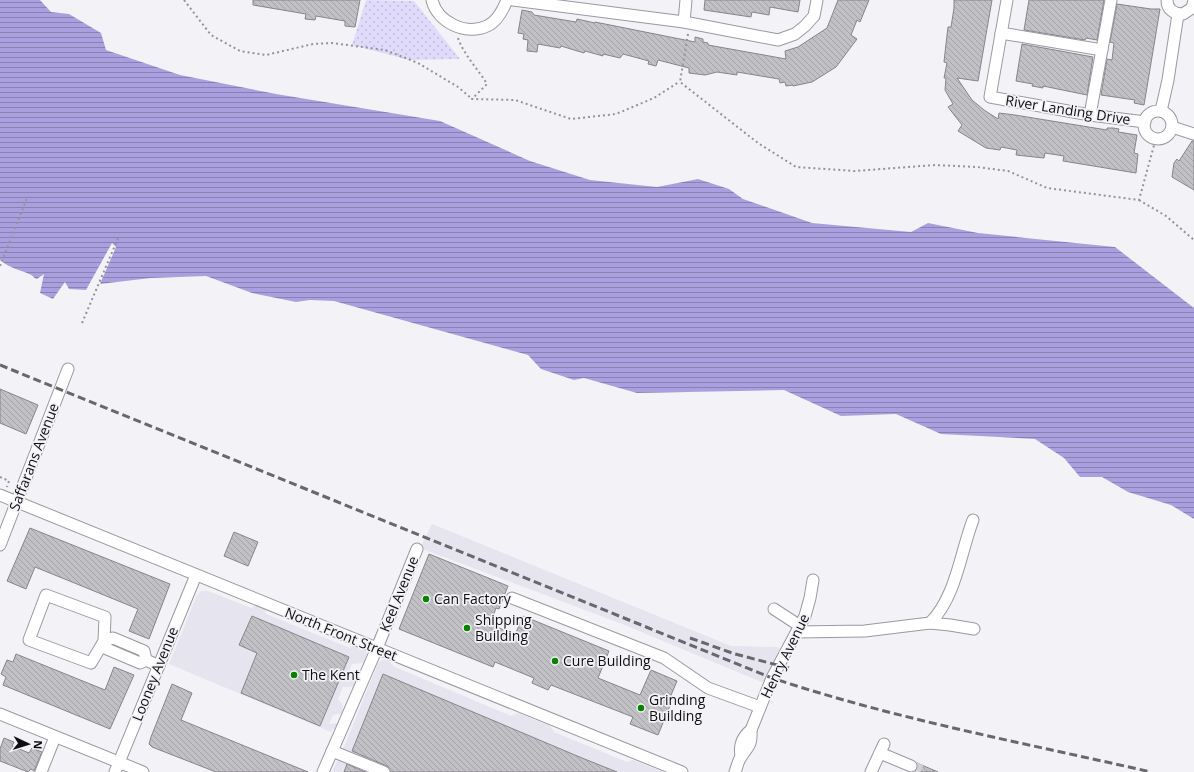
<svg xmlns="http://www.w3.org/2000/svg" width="1194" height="772" viewBox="0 0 1194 772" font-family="'Open Sans',sans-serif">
<defs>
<pattern id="park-dots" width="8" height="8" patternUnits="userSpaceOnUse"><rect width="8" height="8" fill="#e0dbfb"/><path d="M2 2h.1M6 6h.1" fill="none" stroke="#bfbbd6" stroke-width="1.8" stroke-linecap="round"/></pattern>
<pattern id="water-rules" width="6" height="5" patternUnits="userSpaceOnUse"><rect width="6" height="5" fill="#aba0df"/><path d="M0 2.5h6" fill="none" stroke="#8a81b3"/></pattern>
<pattern id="building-back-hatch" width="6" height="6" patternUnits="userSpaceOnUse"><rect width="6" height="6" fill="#c1c0c5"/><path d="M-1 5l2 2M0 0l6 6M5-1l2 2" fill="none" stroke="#a5a4a8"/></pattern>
</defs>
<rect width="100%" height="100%" fill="#f3f2f7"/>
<g fill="#e5e4ef">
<polygon points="432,524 731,646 777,647 782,649 764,683 622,624 420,548"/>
<polygon points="201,591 208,591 251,608 255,606 261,607 265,609 266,614 350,648 354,645 365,651 367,654 364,663 352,664 347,676 348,679 356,679 355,684 352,687 343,687 338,699 342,704 344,713 333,715 329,724 339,723 336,728 333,729 331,732 169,664 197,595"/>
<polygon points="382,660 388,660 395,667 511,716 518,713 550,726 554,732 627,762 633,760 663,772 332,772 347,740 378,663"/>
</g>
<polygon fill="url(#park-dots)" points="366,0 414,1 460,59 409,60 352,45"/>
<path fill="url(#water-rules)" d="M0,0H40L51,12L69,14L101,33L106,50L180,75L276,94L440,121L530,161L590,180L657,187L698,179L729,189L743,199L812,223L911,232L928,223L978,233L1115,247L1194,308V519L1171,505L1128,492L1102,477H1080L1064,458L1035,439L941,434L896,414L841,416L784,390L637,393L584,378L574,380L541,369L528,355L334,301L310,300L296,302L252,293L206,276L151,278L100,284L116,247L112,243L86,290L69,289L65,282L53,299L40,293L44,274L37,279C33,278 33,275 29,274C18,269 11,269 0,260Z"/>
<g fill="url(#building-back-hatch)" stroke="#86858a">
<polygon points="253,0 360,0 355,27 345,26 345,21 316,16 315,20 305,19 306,14 253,5"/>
<polygon points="705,0 800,0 798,12 770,7 769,15 752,12 751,17 704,10"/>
<polygon points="838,0 869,0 860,22 857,20 851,35 857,39 836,67 812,82 793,86 793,85 786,86 785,82 780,83 779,79 737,72 737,75 717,72 705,75 689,73 689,68 658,60 656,66 648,64 649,61 623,54 620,58 603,54 603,56 585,51 584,53 561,46 560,48 538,44 537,52 527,51 528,40 523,39 524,34 518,33 522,10 532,12 534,15 576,22 577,19 595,23 595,22 695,42 695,37 703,39 703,42 708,43 708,45 786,59 785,51 798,47 827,28"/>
<polygon points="954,0 992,0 978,81 957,78 972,100 984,110 998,119 999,113 1015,115 1107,130 1107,128 1113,128 1119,129 1118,132 1137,135 1134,153 1138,154 1136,173 1063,161 1064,156 1045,153 1044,158 1016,155 1017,150 1001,147 1000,150 986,148 958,131 962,125 948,107 953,104 945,90 946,78 944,78 947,63 944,62 946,44 948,27 951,27 954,8"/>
<polygon points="1029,0 1104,0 1097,40 1086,38 1085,40 1024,30"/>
<polygon points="1117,4 1151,9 1160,9 1144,105 1134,103 1135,100 1101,95 1107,59 1112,60 1114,43 1110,42"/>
<polygon points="1022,44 1093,57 1087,95 1043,86 1043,88 1032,86 1033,84 1016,81"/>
<polygon points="1192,141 1194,141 1194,190 1172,177 1174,163 1177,159 1179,161"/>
<polygon points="0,389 38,405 26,434 0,423"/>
<polygon points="30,528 170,584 149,639 129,631 138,609 72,582 35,567 26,589 7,581"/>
<polygon points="234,532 258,542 248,566 224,556"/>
<polygon points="429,554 508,586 499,609 496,608 490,624 515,635 523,616 609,651 598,678 640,695 651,670 677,681 669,700 672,701 658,735 630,724 633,717 551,685 548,690 532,683 534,678 495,662 493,667 399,629"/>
<polygon points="252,616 349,657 320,726 241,693 257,653 239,645"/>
<polygon points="16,654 105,690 114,667 134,675 110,729 3,685 6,677 1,674 7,660 13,662"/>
<polygon points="383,674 582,758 617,772 391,772 387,766 352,751"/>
<polygon points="172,684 192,693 181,720 308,772 216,772 152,747 149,744 151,737"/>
<polygon points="4,738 14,742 12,746 29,753 32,748 42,752 34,771 31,769 28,772 0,761 0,749"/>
<polygon points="917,763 938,772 914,772 918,768"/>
<polygon points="347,764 365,772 344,772"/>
</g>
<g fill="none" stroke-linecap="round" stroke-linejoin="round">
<polyline stroke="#d1d0d4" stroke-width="11" stroke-dasharray="11 5.5" stroke-linecap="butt" points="911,766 925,772"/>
<g stroke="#9a999e" stroke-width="13">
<g id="minor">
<path d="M432,0C437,22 466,36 487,26C497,22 503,10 507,0"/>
<polyline points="513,0 684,22 778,40 795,34 805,26 814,16 817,0"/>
<polyline points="1007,0 990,97 1090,115 1145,122"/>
<path d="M1167,0C1167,10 1174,14 1183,14L1192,8L1194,0"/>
<polyline points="684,22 686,0"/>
<polyline points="1001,33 1102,50"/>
<polyline points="1161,111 1168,80 1178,14"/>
<circle cx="1158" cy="125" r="14"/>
<polyline points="1090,115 1111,0"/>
<polyline points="1172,127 1194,134"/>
<polyline points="0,495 682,772"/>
<polyline points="0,545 68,369"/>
<polyline points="512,598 664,658 708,688 760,707"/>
<polyline points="774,609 800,626"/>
<path d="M930,623C956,597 960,554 973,520"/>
<polyline points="797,632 865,631 930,623 950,625 974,629"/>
<polyline points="146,660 144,651 113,638 104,641 91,663 29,640 46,595 105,617 104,641 107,649 140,663 146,660 159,666"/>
<polyline points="0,714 143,772"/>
<polyline points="332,751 384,772"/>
<polyline points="880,753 911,766"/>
<path d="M741,756C739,745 742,737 751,730"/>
<polyline points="41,772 55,737"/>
<polyline points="115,772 196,575"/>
<polyline points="323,772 377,648 417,549"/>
<path d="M735,772C737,767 738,761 741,757C748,746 752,746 751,730L772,678L805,616L810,598L813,580"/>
<polyline points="871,772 884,744"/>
</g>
</g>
<g stroke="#949397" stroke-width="2" stroke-dasharray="2 3" stroke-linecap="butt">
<polyline points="184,0 211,35 240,51 266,55 313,44 332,43 385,50 418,63 458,87 472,99"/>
<polyline points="688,34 680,82 758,143 796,167 855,171 935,165 977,167 1008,171 1047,188 1139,200 1156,138"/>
<path d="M458,38C464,55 478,69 487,84L472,99L515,100L571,119L616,114L654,98L679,82"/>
<polyline points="1139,200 1166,216 1194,240"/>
<polyline points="0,266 27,198"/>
<polyline points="82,323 119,236"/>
<polyline points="0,477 9,481 7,487"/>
</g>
<use href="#minor" stroke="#fff" stroke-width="11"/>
<g stroke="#68676b" stroke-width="3" stroke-dasharray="8 4" stroke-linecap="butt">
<path d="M0,365L772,678C895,719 1024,743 1151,772"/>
<polyline points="690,638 735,654 789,668"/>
</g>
</g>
<g fill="#078300" stroke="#f3f2f7" stroke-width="1.5">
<circle cx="426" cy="599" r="4"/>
<circle cx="467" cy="628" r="4"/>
<circle cx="555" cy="661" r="4"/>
<circle cx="294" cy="675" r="4"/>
<circle cx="641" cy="708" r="4"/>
</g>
<g text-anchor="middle" stroke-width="3.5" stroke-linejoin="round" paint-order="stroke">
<g font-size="14" fill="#0f0e10" stroke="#f3f2f7">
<text transform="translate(1068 110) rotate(9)" y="5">River Landing Drive</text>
<text transform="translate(34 457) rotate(-69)" y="5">Saffarans Avenue</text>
<text transform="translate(399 594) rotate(-68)" y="5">Keel Avenue</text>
<text transform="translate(341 634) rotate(22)" y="5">North Front Street</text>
<text transform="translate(785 656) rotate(-64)" y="5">Henry Avenue</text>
<text transform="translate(155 674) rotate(-68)" y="5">Looney Avenue</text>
</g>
<g font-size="14" fill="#0f0e10" stroke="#f3f2f7" text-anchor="start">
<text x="434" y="604">Can Factory</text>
<text x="475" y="625">Shipping<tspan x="475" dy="16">Building</tspan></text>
<text x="563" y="666">Cure Building</text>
<text x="302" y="680">The Kent</text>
<text x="649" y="705">Grinding<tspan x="649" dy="16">Building</tspan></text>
</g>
</g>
<g transform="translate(28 744) rotate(94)" stroke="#f3f2f7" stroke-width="3" paint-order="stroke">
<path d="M0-3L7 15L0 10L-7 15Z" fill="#0f0e10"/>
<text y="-6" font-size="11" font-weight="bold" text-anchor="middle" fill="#0f0e10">N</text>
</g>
</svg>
